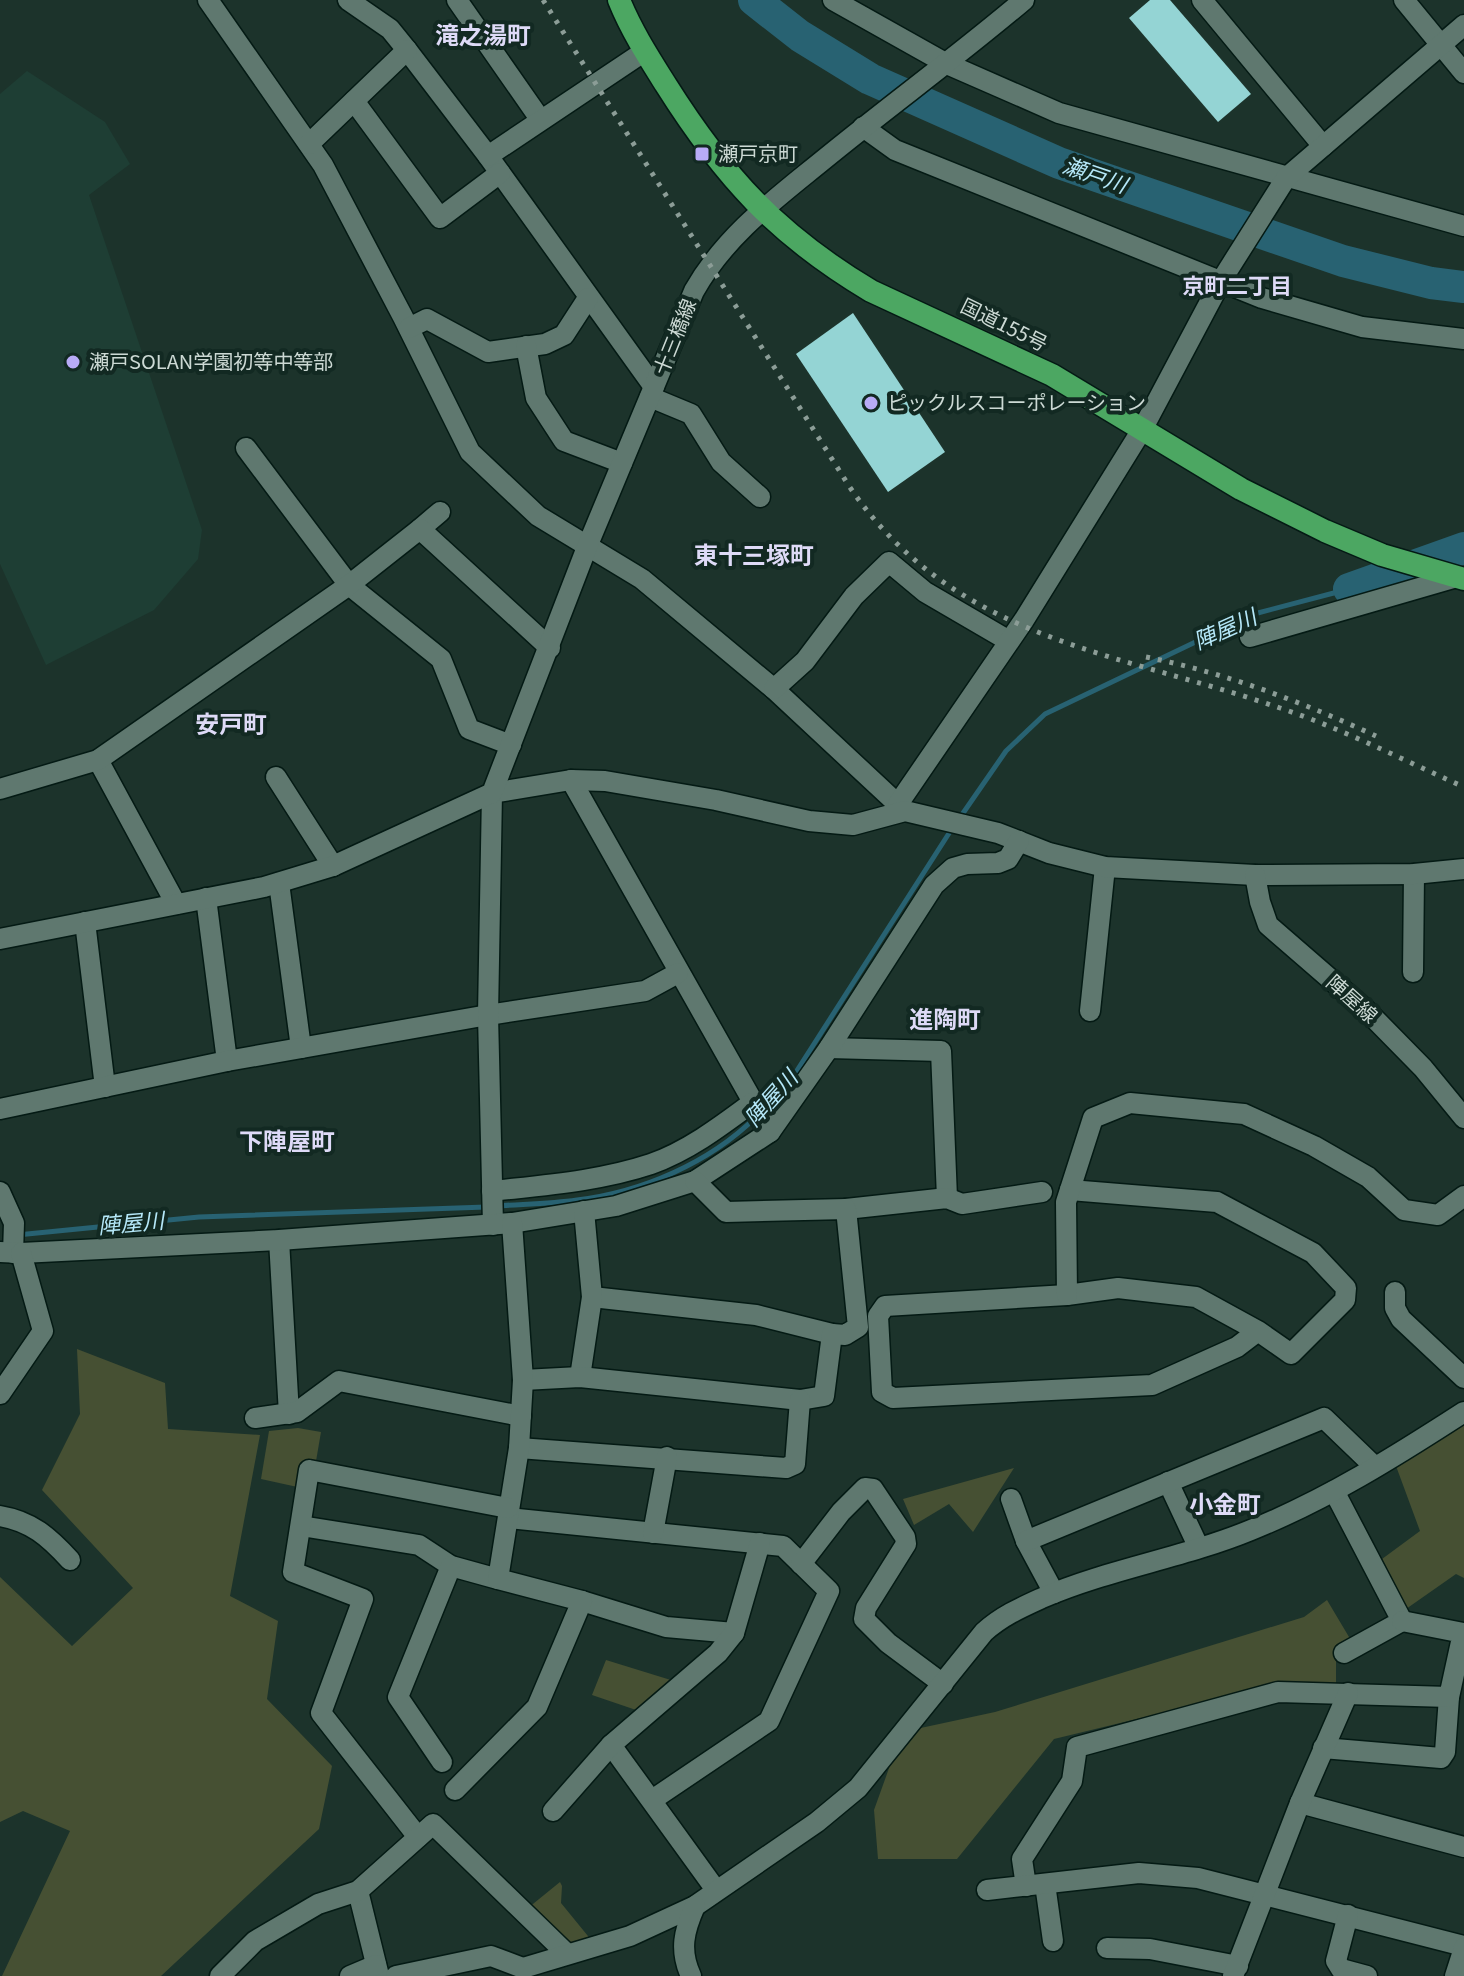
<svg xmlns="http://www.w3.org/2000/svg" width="1464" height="1976" viewBox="0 0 1464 1976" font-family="Georgia,'Noto Sans JP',serif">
<rect width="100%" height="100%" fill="#1c332b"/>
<polygon fill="#1e3e34" points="27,71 105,122 130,164 89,195 202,530 198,559 154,610 46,665 0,564 0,94"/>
<g fill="#465033">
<polygon points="77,1349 165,1383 168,1429 260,1435 230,1596 278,1621 267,1699 332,1766 319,1829 161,1976 2,1976 70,1831 23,1811 0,1822 0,1577 72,1646 133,1588 42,1490 80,1414"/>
<polygon points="1464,1422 1464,1578 1456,1574 1336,1658 1336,1685 1273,1686 1054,1739 957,1859 878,1859 874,1810 902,1732 995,1712 1304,1617 1327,1600 1352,1642 1404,1605 1382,1559 1420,1531 1396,1466"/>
<polygon points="298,1428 321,1432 315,1467 302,1488 261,1479 269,1431"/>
<polygon points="1014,1468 973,1532 949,1504 914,1525 903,1499"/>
<polygon points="606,1660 674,1681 639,1711 592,1695"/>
<polygon points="560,1882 562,1886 561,1903 592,1941 566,1950 528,1908"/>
</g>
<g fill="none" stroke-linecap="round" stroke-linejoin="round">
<g stroke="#286272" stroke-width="5">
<polyline points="959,819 1006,751 1045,714 1254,614 1349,589"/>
<polyline points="763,1110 789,1083 953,827"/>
<path d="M496,1206C523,1204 550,1204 577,1200C642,1192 709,1163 756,1117"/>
<polyline points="17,1235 199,1217 486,1207"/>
</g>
<g stroke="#286272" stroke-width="32">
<polyline points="754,0 800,36 870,79 1059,163 1343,261 1431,283 1464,287"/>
<polyline points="1349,589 1464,548"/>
</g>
</g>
<g fill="#94d4d4">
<polygon points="1150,0 1170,0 1251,94 1218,122 1129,18"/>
<polygon points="853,313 945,452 888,492 796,354"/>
</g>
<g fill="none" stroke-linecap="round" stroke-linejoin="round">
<g stroke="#041a14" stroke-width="23">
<g id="minor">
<polyline points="208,0 323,165 403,317 470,452 538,516 642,579 774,689 905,811"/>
<polyline points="348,0 390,29 407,50 488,156 654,387"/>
<polyline points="457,0 540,119"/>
<polyline points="833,0 947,64 1059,113 1464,226"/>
<polyline points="1202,0 1323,146"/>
<polyline points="1404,0 1464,73"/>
<polyline points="354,101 440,218 500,173"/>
<polyline points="309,144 407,50"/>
<polyline points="488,156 645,51"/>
<polyline points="409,328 427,319 488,352 545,344 564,335 588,298"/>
<polyline points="526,346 536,398 564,441 622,463"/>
<polyline points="650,397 691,414 721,462 760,497"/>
<polyline points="246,448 349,585 441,659 469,729 511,745"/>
<polyline points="420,529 440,512"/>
<polyline points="1250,637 1457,577"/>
<polyline points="774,689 805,661 854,596 889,562 925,592 1009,641"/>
<polyline points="98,760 176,904"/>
<polyline points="276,777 333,866"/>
<polyline points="571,780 770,1132"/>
<polyline points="0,789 98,760 349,585 420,529 550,648"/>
<polyline points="898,804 1024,620 1143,428 1221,281 1286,178 1464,25"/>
<polyline points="279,883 301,1048"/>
<polyline points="206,898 227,1061"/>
<polyline points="85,922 105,1087"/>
<polyline points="1413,972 1414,874"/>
<polyline points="1090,1011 1105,867"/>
<polyline points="829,1048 941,1051 947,1198"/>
<polyline points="0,1109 227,1061 488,1015 645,991 678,973"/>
<polyline points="1070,1190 1217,1202 1313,1253 1346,1288 1345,1300 1291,1354 1258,1331 1196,1297 1118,1288 1067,1295 885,1306 878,1316 882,1392 893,1398 1152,1385 1237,1347 1258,1331"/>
<path d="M492,1191C546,1185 600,1181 651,1164C688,1151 721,1126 752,1103"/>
<polyline points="0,1192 14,1223 13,1253"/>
<polyline points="846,1209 947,1198 962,1204 1042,1192"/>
<polyline points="493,1225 488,1015 492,793 571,780 605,781 716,800 809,821 853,825 905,811 998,833 1049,853 1105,867 1255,875 1414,874 1464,869"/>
<polyline points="279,1240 289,1414"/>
<polyline points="0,1252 21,1253 279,1240 512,1223 616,1206 695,1181 770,1132 829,1048 934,885 953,868 967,864 998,863 1008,859 1019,841"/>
<polyline points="1395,1292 1395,1308 1401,1319 1464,1378"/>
<polyline points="1067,1295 1066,1202 1093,1118 1130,1103 1244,1114 1314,1146 1368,1177 1404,1210 1438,1215 1464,1196"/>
<polyline points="592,1297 756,1315 832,1334"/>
<polyline points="580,1377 592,1297 584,1211"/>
<polyline points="523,1380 580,1377 800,1400 824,1396 832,1334 845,1335 858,1327 846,1209 726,1212 695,1181"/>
<polyline points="0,1394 43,1331 21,1253"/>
<polyline points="255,1418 297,1412 339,1381 521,1416"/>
<polyline points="519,1448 786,1468 795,1464 800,1400"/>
<polyline points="1168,1482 1198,1546"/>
<polyline points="1334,1491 1402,1621 1344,1653"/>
<polyline points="1011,1499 1026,1541 1054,1593"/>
<path d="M0,1516C31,1521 49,1537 70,1560"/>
<polyline points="508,1518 783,1546 829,1591 769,1721 652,1800"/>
<polyline points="301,1526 419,1545 451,1566 498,1579"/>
<polyline points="653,1533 667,1457"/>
<polyline points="1026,1541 1324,1418 1375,1467"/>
<polyline points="801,1564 841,1512 865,1488 873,1489 905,1537 906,1544 866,1608 864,1619 888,1643 943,1684"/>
<polyline points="582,1601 666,1627 734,1633"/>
<polyline points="611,1745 716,1890"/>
<polyline points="1323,1748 1441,1758 1445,1752 1449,1697"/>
<polyline points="442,1762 398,1697 451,1566"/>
<polyline points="455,1790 537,1707 582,1601 498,1579 519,1448 523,1380 512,1223"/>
<polyline points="1300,1803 1464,1847"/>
<polyline points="553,1811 611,1745 718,1653 734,1633 760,1543"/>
<polyline points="418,1837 321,1713 363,1599 293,1572 309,1470 508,1508"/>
<polyline points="1045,1884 1053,1941"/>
<polyline points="1026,1886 1022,1859 1072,1781 1077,1747 1278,1692 1449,1697 1463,1633 1402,1621"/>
<polyline points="987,1890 1139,1873 1198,1878 1464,1946"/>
<polyline points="358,1891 379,1976"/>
<polyline points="1348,1915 1336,1961 1341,1969 1367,1976"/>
<polyline points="1107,1948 1150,1949 1238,1966"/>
<polyline points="220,1976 255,1941 318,1904 358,1891 433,1824 567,1954"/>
<polyline points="350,1976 376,1965"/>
<path d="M396,1976L491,1956L523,1968L630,1936L695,1906L817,1822L858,1788L984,1632C1002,1616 1020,1608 1042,1598C1109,1569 1183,1558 1251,1530C1326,1500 1396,1456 1464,1412"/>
<path d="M691,1976C679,1950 684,1931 695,1906"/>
<polyline points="1233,1976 1300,1803 1348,1693"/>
<polyline points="1455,1976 1464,1948"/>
</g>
</g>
<g stroke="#041a14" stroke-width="23">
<g id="tertiary">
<polyline points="863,127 895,150 1262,298 1362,327 1464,339"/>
<polyline points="1255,875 1260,902 1268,925 1366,1010 1423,1068 1464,1118"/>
<path d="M0,939L264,887L333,866L492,793L587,547L694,291C725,236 774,200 822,161C889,106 958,56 1024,0"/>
</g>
</g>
<g stroke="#041a14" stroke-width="25">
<path id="trunk" d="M619,0C631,30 649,58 666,85C724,177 777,235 871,291L1052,375L1241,489L1325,531L1382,555L1464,579"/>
</g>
<use href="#minor" stroke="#5f786f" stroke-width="20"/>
<use href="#tertiary" stroke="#5f786f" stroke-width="20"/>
<use href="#trunk" stroke="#4ca762" stroke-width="22"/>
<g stroke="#8c9d97" stroke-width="5" stroke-dasharray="4 8" stroke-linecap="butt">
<path d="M543,0L849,486C954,641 1118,652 1280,708C1343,729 1403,760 1464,787"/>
<path d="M1146,657C1226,673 1302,702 1376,736"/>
</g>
</g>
<g fill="#b8abf7" stroke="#122922" stroke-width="3">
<rect x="694" y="146" width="16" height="16" rx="4"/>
<circle cx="73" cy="362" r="8"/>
<circle cx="871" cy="403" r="8"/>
</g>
<g text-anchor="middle" stroke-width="8" stroke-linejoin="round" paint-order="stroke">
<g font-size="20" fill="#ccd9d4" stroke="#122922" text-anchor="start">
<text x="718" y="161">瀬戸京町</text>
<text x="89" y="369">瀬戸SOLAN学園初等中等部</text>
<text x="887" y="410">ピックルスコーポレーション</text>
</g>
<g font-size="20" fill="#ccd9d4" stroke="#122922">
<text transform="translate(1004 325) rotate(26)" y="7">国道155号</text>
<text transform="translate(675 337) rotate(-68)" y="7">十三橋線</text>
<text transform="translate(1352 999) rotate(42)" y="7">陣屋線</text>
</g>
<g font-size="22" font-style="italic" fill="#b5e8f9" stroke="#122922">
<text transform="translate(1095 175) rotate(19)" y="8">瀬戸川</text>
<text transform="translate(1225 629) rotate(-24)" y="8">陣屋川</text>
<text transform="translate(771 1098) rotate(-48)" y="8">陣屋川</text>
<text transform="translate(131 1223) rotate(-5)" y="8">陣屋川</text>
</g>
<g font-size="22" font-weight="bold" fill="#dedaf7" stroke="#122922">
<text x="1237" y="294">京町二丁目</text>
</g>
<g font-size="24" font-weight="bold" fill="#dedaf7" stroke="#122922">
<text x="483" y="44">滝之湯町</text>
<text x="754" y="564">東十三塚町</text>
<text x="231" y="733">安戸町</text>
<text x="945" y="1028">進陶町</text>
<text x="287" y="1150">下陣屋町</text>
<text x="1225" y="1513">小金町</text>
</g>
</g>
</svg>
